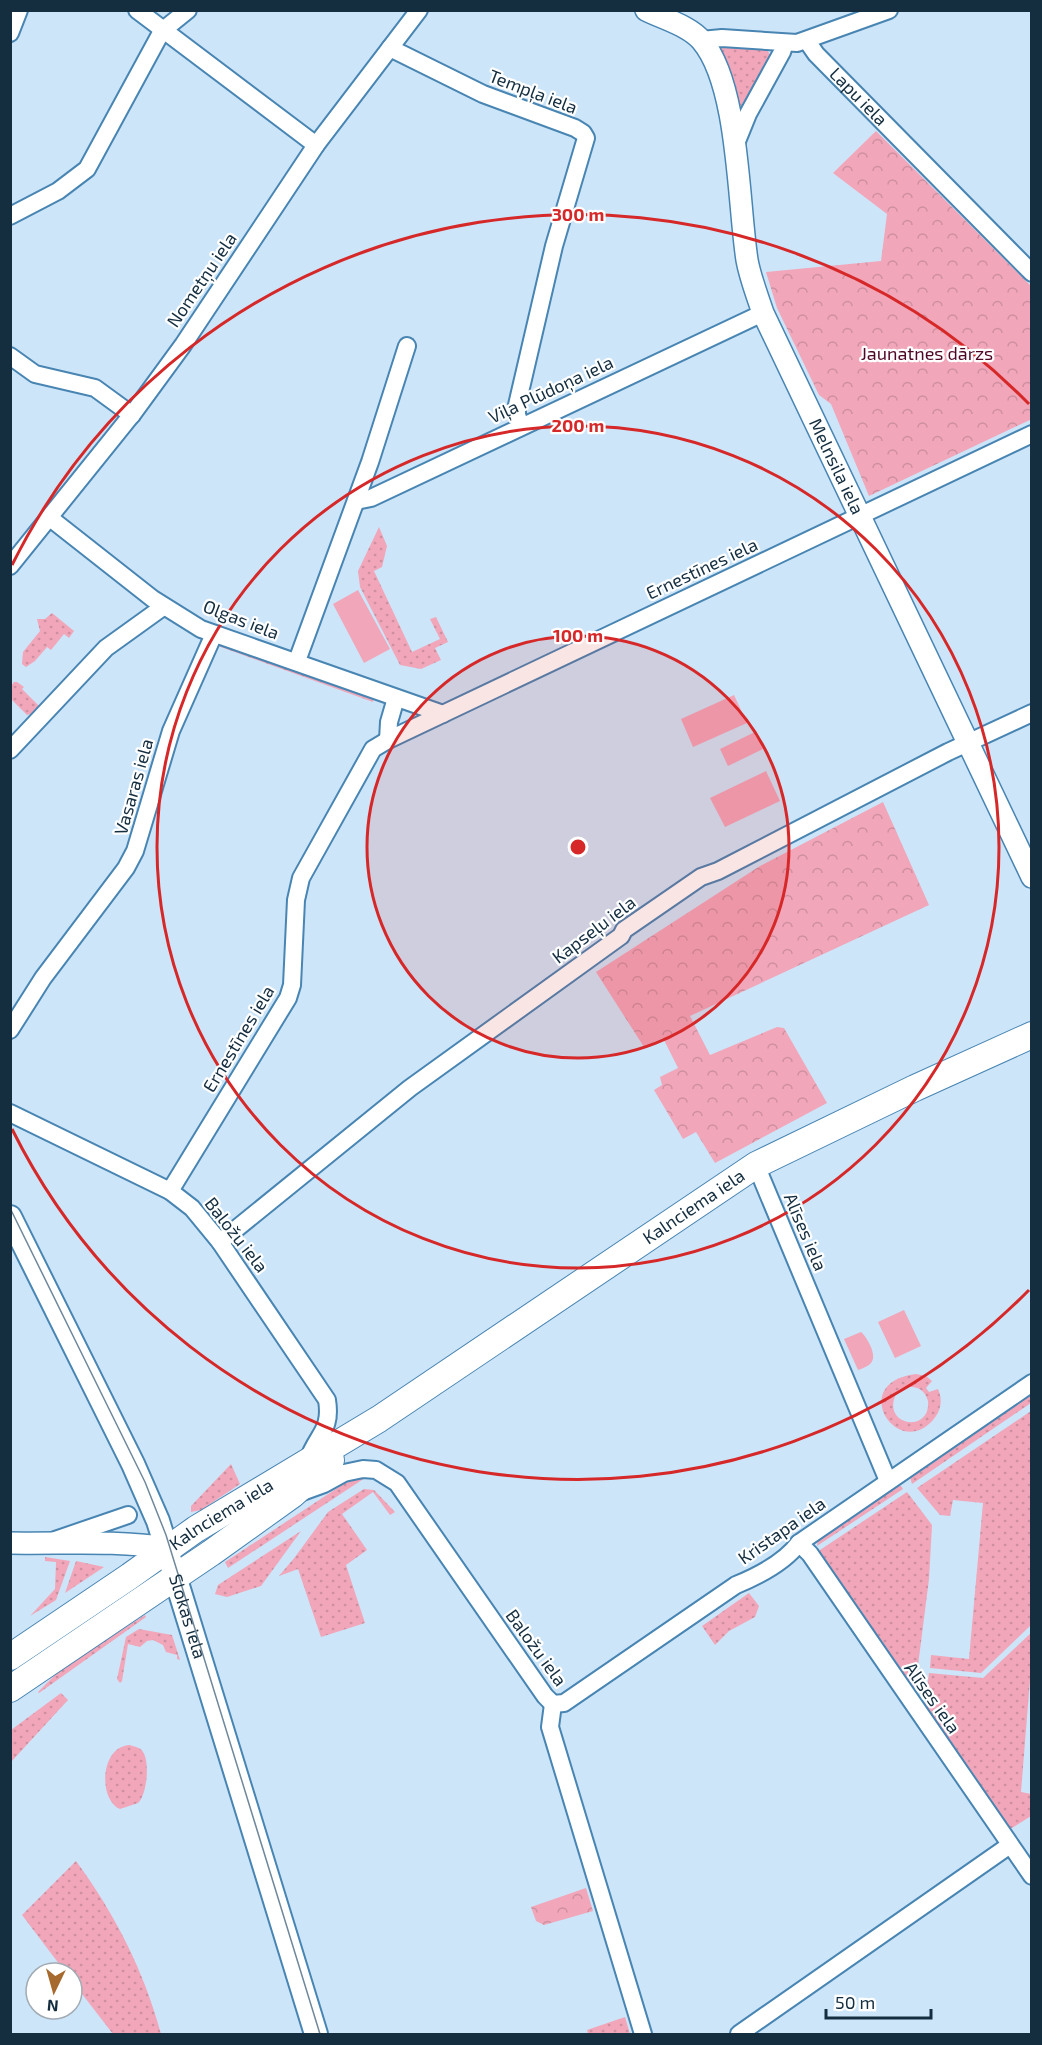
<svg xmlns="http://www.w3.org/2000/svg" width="1042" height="2045" viewBox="0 0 1042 2045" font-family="'Exo 2',sans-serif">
<defs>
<pattern id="grass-dots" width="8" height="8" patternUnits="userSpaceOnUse" patternTransform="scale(1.5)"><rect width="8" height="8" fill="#f1a6b9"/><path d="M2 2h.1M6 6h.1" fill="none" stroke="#ce8fa0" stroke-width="1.8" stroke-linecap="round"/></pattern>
<pattern id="park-crowns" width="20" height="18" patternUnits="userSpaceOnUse" patternTransform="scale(1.5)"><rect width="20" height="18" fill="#f1a6b9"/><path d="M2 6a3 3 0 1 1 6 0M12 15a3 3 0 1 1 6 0" fill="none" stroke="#ce8fa0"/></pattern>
</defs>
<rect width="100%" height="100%" fill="#cde5f9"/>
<g fill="url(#grass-dots)" fill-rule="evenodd">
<polygon points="725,46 767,50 771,56 741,106 737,102 719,49"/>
<polygon points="379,527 387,546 382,567 374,571 412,652 440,639 430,619 436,617 448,642 435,648 441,660 421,669 400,665 360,587 358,571"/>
<polygon points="52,613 74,631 69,638 64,634 51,650 47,647 35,661 26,667 22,664 23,652 40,631 37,619 45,619"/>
<polygon points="223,643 374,698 373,702 218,646"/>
<polygon points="14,682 17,682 24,687 22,689 39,706 31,714 27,715 11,699 11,686"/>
<path d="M916,1374L926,1376L932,1381L926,1388L929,1392L938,1389C943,1400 941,1411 933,1420C897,1461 847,1382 916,1374ZM906,1387C917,1386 925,1390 928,1401C931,1434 881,1426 896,1394Z"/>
<polygon points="1031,1393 1031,1403 912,1484 910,1477"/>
<polygon points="1031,1411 1031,1625 981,1673 930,1668 931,1655 969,1659 983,1503 953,1500 950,1516 940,1515 917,1488"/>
<polygon points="231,1464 240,1484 201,1510 191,1512 191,1506"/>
<polygon points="368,1476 228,1568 225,1562 345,1483"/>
<polygon points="896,1486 901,1486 903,1489 817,1546 818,1539"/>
<polygon points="364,1489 374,1490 395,1512 390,1515 373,1492 342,1514 367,1550 346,1565 365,1623 321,1637 298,1569 279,1576 295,1557 328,1512"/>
<polygon points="907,1492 932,1525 929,1579 915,1689 819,1553 820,1550"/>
<polygon points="301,1531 261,1586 227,1597 215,1594 218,1585"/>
<polygon points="45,1557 70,1561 56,1600 30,1616 55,1589 56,1562 45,1561"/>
<polygon points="76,1561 104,1567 65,1593"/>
<polygon points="749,1593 759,1606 755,1617 729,1631 715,1645 702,1626"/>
<polygon points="145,1615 146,1617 39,1693 38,1692 61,1669"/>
<polygon points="139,1629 172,1635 180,1660 177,1659 177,1655 166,1652 163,1645 153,1640 147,1641 140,1647 128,1644 122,1681 120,1683 117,1679 126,1637"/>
<polygon points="1031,1633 1031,1667 1021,1792 1031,1794 1031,1816 1007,1831 924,1710 929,1673 983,1678"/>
<polygon points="61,1693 68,1700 11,1762 11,1730"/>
<path d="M130,1745C135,1747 140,1747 143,1752C150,1762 147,1795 138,1803L120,1809C98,1800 100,1746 130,1745Z"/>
<path d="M76,1861C115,1914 144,1971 161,2034H113L72,1981V1973H66L22,1915Z"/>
<polygon points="625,2017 630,2034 588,2034 587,2030"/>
</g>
<g fill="url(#park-crowns)">
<polygon points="876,131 1031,286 1032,419 869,496 831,404 819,395 777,308 766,272 881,261 887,214 833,173"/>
<polygon points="883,802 929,905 690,1016 710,1055 777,1027 784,1028 827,1103 715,1163 696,1132 683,1139 654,1090 662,1085 660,1077 678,1068 663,1038 644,1047 596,972 760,866"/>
<polygon points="586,1888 593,1911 544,1925 536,1921 531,1907"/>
</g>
<g fill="#f1a6b9">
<polygon points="358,590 390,649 364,663 333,604"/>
<polygon points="734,695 747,723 693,747 681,719"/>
<polygon points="755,732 763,749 728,766 720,749"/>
<polygon points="766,771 780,801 725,827 710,798"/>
<polygon points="904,1310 921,1346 895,1358 878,1322"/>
<path d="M861,1332C867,1337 878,1356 871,1363C869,1366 861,1369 858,1370L844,1339Z"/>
</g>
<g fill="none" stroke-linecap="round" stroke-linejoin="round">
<g stroke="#4885b2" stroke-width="20">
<g id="minor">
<polyline points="137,10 316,145"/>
<polyline points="10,33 19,10"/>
<polyline points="701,40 722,38 797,43 889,10"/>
<path id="s1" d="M807,41L816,54L1032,273"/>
<polyline points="390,48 483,94 575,128 583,133 586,138 554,246 517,405 517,415 521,426"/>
<polyline points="735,146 748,114 782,52 785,43"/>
<polyline points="10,216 58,191 87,169 162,31 188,10"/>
<polyline points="10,356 35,374 95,388 132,415"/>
<polyline points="356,501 371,498 763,313"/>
<polyline points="50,518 153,599 201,629 443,714"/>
<polyline points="10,566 134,412 183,345 316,145 419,10"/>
<polyline points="297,661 370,462 407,346"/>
<polyline points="388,740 389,722 396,698"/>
<polyline points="10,750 106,648 163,607"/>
<polyline points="10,1030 43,978 126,868 135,851 171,731 214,634"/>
<path d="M10,1113L170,1191L192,1208L220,1242L327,1400C332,1431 317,1434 308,1460"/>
<polyline points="756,1165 888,1481"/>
<polyline points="170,1191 288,998 292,985 296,900 301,878 373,749 388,740 1032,434"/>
<polyline points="220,1242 410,1088 621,936 624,930 701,877 718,871 948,752 1032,713"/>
<polyline points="302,1492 324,1484 344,1473 363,1469 376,1470 397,1483 545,1696 553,1704"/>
<polyline points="55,1540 128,1515"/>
<polyline points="799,1543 810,1554 1032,1876"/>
<path d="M553,1704L564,1703L736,1585C758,1576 784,1563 799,1543L1032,1383"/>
<polyline points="553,1704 550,1727 643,2034"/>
<polyline points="739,2034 1010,1845"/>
</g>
</g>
<g stroke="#4885b2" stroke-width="24">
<g id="tertiary">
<path id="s2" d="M646,10C664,19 690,26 702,41C739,85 738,202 747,260C750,277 757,295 763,313L1032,877"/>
<path d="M10,1543C63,1544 115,1540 167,1548"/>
</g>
</g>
<g stroke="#4885b2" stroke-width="26">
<g id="secondary">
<path id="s3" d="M10,1217L133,1464L158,1521L316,2034"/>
</g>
</g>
<g stroke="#4885b2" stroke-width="28">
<g id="primary">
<path id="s4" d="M10,1657L130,1576L196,1529L379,1419L756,1165L915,1088L1032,1035"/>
<polyline points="10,1689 211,1553 292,1495 331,1460"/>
</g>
</g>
<use href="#minor" stroke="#fff" stroke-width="16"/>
<use href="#tertiary" stroke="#fff" stroke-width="21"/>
<use href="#secondary" stroke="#fff" stroke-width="22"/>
<use href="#primary" stroke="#fff" stroke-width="26"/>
<polyline stroke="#6f889b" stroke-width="1.5" points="10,1208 145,1482 166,1535 320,2034"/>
</g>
<circle cx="578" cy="847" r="211" fill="#d62828" fill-opacity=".12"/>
<g fill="none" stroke="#d62828" stroke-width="3">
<circle cx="578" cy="847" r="211"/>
<circle cx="578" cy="847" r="421"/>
<path d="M1029 1290A632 632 0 0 1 12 1129M12 565A632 632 0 0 1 1029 404"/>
</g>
<g text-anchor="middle" stroke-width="4.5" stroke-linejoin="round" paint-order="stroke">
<g font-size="18" fill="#142e40" stroke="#fff">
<text transform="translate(533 92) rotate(21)" y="6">Tempļa iela</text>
<text dy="6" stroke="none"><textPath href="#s1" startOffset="76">Lapu iela</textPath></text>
<text transform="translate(202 280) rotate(-56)" y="6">Nometņu iela</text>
<text transform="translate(551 390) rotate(-25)" y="6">Viļa Plūdoņa iela</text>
<text dy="6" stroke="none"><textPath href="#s2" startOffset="516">Melnsila iela</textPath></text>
<text transform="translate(702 569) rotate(-25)" y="6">Ernestīnes iela</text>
<text transform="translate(241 620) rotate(21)" y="6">Olgas iela</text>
<text transform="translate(134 787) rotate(-74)" y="6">Vasaras iela</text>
<text transform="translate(594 930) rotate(-37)" y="6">Kapseļu iela</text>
<text transform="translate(239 1039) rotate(-59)" y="6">Ernestīnes iela</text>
<text dy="6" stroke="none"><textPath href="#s4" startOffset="819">Kalnciema iela</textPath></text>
<text transform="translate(805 1232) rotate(67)" y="6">Alīses iela</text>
<text transform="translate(236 1235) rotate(52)" y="6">Baložu iela</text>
<text dy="6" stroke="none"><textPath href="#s4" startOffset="255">Kalnciema iela</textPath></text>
<text transform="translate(782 1531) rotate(-35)" y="6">Kristapa iela</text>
<text dy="6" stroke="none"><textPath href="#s3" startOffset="438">Slokas iela</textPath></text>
<text transform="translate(536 1648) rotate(54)" y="6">Baložu iela</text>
<text transform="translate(932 1698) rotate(55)" y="6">Alīses iela</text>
</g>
<g font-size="18" fill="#4f0725" stroke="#fff">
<text x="927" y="360">Jaunatnes dārzs</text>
</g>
</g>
<circle cx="578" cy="847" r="9" fill="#d62828" stroke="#fff" stroke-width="3"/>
<g font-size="18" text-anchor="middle" font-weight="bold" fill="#d62828" stroke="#fff" stroke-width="4.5" stroke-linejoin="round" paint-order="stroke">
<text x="578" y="221">300 m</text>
<text x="578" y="432">200 m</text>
<text x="578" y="642">100 m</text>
</g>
<rect width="1042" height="2045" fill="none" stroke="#142e40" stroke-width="24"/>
<g transform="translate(54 1991) rotate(185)"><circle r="28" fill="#ffffff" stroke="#a1abb3" stroke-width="1.5"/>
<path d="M0-4.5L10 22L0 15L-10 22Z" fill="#a76a2e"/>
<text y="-9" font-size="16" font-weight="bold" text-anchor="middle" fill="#142e40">N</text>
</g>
<path d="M826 2009v9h105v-9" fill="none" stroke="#142e40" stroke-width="3"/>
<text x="835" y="2009" font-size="18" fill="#142e40" stroke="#ffffff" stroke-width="4.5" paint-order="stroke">50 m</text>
</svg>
